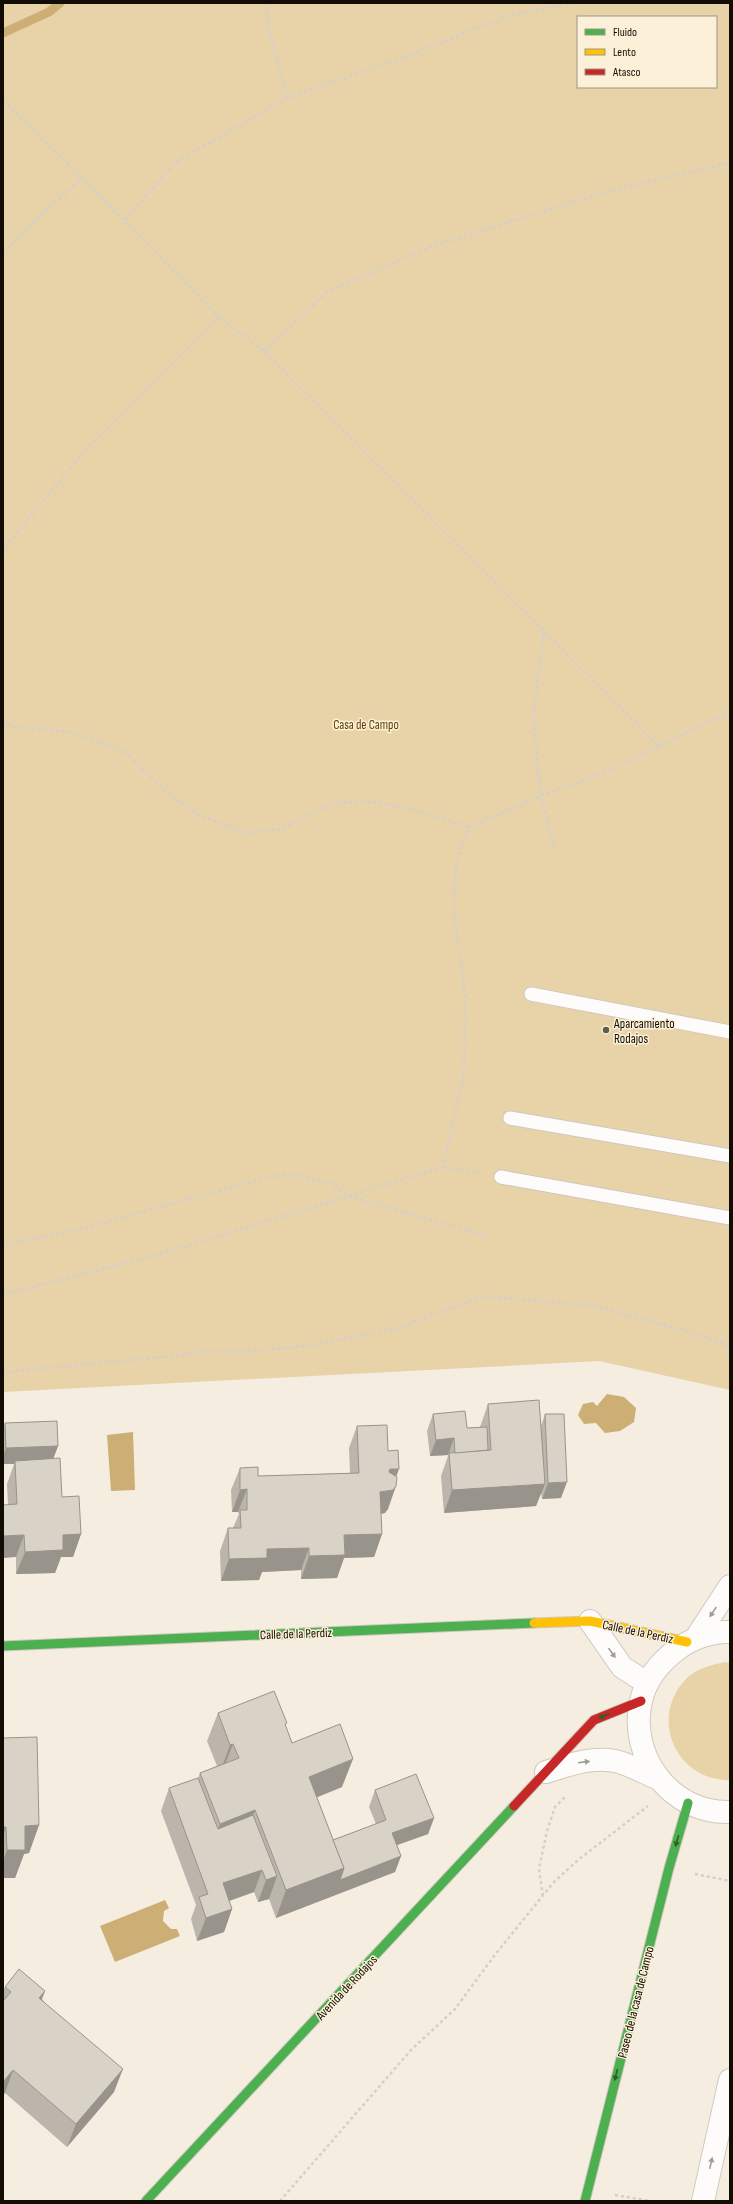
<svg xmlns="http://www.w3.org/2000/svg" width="733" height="2204" viewBox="0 0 733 2204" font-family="'Sofia Sans Condensed',sans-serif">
<rect width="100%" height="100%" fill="#f5ede0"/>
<g fill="#e8d2a8" fill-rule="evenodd">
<path d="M3,3H730V1390L599,1361L3,1392ZM578,17H716V87H578Z"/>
<path d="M725,1662L730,1663V1780C674,1781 648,1715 688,1677C698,1668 712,1665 725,1662Z"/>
</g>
<g fill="#cdaf75">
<polygon points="607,1394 624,1397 636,1408 634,1422 620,1431 605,1433 596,1423 584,1424 578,1415 583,1404 593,1402 597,1406"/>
<polygon points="133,1432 135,1490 111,1491 107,1435"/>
<polygon points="165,1900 169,1908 164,1911 163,1921 171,1929 177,1929 180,1936 115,1962 100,1926"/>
</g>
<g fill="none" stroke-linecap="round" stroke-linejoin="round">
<polyline stroke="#cdaf75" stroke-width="9" points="3,33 49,12 60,3"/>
<g stroke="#cfc8bd" stroke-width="15">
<g id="lane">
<polyline points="531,994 730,1032"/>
<polyline points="510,1118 730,1156"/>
<polyline points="501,1177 730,1218"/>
</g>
</g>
<g stroke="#cfc8bd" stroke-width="24">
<g id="street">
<polyline points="590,1621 622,1667 647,1683"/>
<path d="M730,1632C713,1631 693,1638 679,1648C661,1661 646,1679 641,1701C628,1757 672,1814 730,1812"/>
<polyline points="696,1638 730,1586"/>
<path d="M546,1772C568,1765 596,1755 619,1762C632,1766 645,1773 657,1778"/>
<polyline points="703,2201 730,2080"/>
</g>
</g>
<g stroke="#cfc8bd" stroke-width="11">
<g id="fast">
<polyline points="3,1646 534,1623"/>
<polyline points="146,2201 514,1806"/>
<polyline points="585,2201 669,1868 688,1803"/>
</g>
</g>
<g stroke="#cfc8bd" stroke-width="11">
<polyline id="slow" points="534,1623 590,1621 687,1642"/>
</g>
<g stroke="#cfc8bd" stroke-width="11">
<polyline id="jam" points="514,1806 594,1720 641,1701"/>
</g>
<g stroke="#d2cfcc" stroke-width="2.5" stroke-dasharray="3 3" stroke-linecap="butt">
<polyline points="266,3 268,26 287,98 176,162 124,220 219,317 264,351 659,746"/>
<polyline points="287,98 400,59 510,15 575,3"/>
<polyline points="3,100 124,220"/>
<polyline points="3,253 52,204 82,179"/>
<polyline points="264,351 327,292 430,247 605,192 730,163"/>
<polyline points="3,553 7,544 86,450 219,317"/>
<polyline points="544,632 533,716 541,796 555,851"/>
<polyline points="3,722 17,727 71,732 125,752 167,793 199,815 247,833 281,829 333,803 373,802 415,810 470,827"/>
<polyline points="443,1167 480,1173"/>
<path d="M3,1244C76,1234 147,1209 219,1191C242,1185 269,1174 293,1175C306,1175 314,1183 331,1182L348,1196L490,1237"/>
<polyline points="3,1295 160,1254 443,1167 464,1073 465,995 453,905 457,857 470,827 541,796 615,768 708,722 730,714"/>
<polyline points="3,1372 175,1356 203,1351 251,1351 308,1346 398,1328 483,1296 595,1306 686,1331 730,1346"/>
<polyline points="695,1874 730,1881"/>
<polyline points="543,1896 539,1869 547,1831 555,1807 566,1796"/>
<polyline points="615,2195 651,2201"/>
<polyline points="280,2201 411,2050 455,2009 494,1956 553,1883 578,1860 648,1806"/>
</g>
<use href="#lane" stroke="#fefcfa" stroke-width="13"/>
<use href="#street" stroke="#fefcfa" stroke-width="22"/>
<use href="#fast" stroke="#4caf50" stroke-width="9"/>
<use href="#slow" stroke="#ffc107" stroke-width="9"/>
<use href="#jam" stroke="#c62828" stroke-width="9"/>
</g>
<g fill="#bbb5ab">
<polygon points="488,1404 541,1426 545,1414 561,1498 542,1499 541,1492 536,1506 444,1513 441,1476 448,1456 448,1455 430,1456 427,1431 433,1414 467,1428 480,1427"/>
<polygon points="5,1423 58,1446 53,1459 62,1497 81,1534 73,1557 61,1557 55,1573 16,1574 16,1557 8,1505 7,1484 14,1464 3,1464 3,1428"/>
<polygon points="357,1426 388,1451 396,1477 388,1509 385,1513 381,1514 382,1534 374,1557 344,1558 337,1578 301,1579 301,1570 262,1572 259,1580 221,1581 220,1551 228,1528 233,1528 239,1514 238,1512 232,1512 231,1490 240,1468 258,1476 350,1473 349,1448"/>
<polygon points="218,1713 286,1727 292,1743 342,1787 317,1797 333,1840 376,1824 369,1807 375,1790 434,1818 428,1834 397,1845 401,1856 395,1872 276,1918 269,1899 258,1902 254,1892 229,1901 232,1909 224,1932 197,1941 191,1919 196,1905 161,1811 169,1788 198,1778 200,1773 217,1766 207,1741"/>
<polygon points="3,1738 39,1825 29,1853 24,1854 15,1878 3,1878"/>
<polygon points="5,1987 45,1991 42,1999 114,2092 67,2147 5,2093 3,2095 3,1991"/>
</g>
<g fill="#98948b">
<polygon points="454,1438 448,1455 430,1456 436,1440"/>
<polygon points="58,1446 52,1462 15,1461 14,1464 3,1464 3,1456 6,1448"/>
<polygon points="390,1469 399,1469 391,1491 396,1486 388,1509 385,1513 372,1515 380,1492"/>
<polygon points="567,1482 561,1498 542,1499 548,1483"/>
<polygon points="545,1484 536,1506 444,1513 452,1490"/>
<polygon points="247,1489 238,1512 232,1512 240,1490"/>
<polygon points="81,1534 73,1557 61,1557 55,1573 16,1574 25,1552 63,1535"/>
<polygon points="382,1534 374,1557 344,1558 337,1578 301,1579 309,1556 344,1535"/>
<polygon points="24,1535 16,1557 3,1558 3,1536"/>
<polygon points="309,1548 301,1570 262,1572 259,1580 221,1581 229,1559 267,1549"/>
<polygon points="233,1744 222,1772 220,1773 230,1745"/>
<polygon points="353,1759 342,1787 298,1805 309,1777"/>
<polygon points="255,1810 245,1838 210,1852 220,1824"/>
<polygon points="434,1818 428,1834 386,1849 392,1833"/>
<polygon points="39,1825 29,1853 24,1854 15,1878 3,1878 3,1861 7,1850 25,1826"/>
<polygon points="3,1827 6,1827 3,1836"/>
<polygon points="401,1856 395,1872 276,1918 286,1890 344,1868"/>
<polygon points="262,1870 254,1892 215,1906 223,1883"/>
<polygon points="277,1876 269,1899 258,1902 266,1880"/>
<polygon points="232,1909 224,1932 197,1941 206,1918"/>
<polygon points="45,1991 36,2014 39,1998"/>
<polygon points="123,2069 114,2092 67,2147 76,2124"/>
<polygon points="13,2070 5,2093 3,2095 3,2082"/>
</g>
<g fill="#d9d3c7" stroke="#98948b">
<polygon points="539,1400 545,1484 452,1490 449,1453 491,1450 488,1404"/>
<polygon points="465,1411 467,1428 487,1427 488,1450 455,1453 454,1438 436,1440 433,1414"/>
<polygon points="545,1414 564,1414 567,1482 548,1483"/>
<polygon points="57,1421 58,1446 6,1448 5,1423"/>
<polygon points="387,1425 388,1451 398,1450 399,1469 390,1469 389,1472 397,1477 396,1486 393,1490 380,1492 382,1534 344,1535 345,1555 309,1556 309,1548 267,1549 267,1558 229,1559 228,1528 241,1528 240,1510 247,1510 247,1489 240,1490 240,1468 258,1467 258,1476 359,1473 357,1426"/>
<polygon points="60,1458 62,1497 79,1496 81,1534 63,1535 63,1550 25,1552 24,1535 3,1536 3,1505 17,1504 15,1461"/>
<polygon points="274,1691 287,1723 285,1724 292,1743 340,1724 353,1759 309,1777 344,1868 286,1890 255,1810 220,1824 200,1773 239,1758 233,1744 230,1745 218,1713"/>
<polygon points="37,1737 39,1825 25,1826 25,1850 7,1850 6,1827 3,1827 3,1738"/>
<polygon points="416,1774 434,1818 392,1833 401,1856 340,1880 344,1868 333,1840 386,1820 375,1790"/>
<polygon points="198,1778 218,1829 253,1815 277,1876 266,1880 262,1870 223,1883 232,1909 206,1918 199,1897 208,1894 169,1788"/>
<polygon points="19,1969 45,1991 39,1998 123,2069 76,2124 13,2070 3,2082 3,2001 11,1992 5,1987"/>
</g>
<defs><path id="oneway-solid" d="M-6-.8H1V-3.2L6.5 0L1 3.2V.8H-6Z"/></defs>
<g fill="#a09c98">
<use href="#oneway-solid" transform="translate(713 1612) rotate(123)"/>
<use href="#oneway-solid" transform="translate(612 1653) rotate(55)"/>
<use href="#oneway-solid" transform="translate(584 1762) rotate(-7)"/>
<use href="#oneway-solid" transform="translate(711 2163) rotate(-77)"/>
</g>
<g fill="#2f5e2a">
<use href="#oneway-solid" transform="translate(604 1716) rotate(159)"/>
<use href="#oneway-solid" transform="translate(677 1841) rotate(106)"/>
<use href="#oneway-solid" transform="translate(616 2075) rotate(104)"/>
</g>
<circle fill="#615b51" stroke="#fdf0d8" stroke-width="1.5" cx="606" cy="1030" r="4"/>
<g text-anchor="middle" stroke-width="3" stroke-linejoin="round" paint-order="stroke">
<g font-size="13" fill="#5e4301" stroke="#fdf0d8">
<text x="366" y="729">Casa de Campo</text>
</g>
<g font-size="13" fill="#120d04" stroke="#fdf0d8" text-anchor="start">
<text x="614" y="1028">Aparcamiento<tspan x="614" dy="15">Rodajos</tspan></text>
</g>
<g font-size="13" fill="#120d04" stroke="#fdf0d8">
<text transform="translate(638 1631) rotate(12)" y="5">Calle de la Perdiz</text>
<text transform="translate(296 1633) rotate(-2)" y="5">Calle de la Perdiz</text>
<text transform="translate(346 1987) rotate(-47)" y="5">Avenida de Rodajos</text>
<text transform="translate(635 2002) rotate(-76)" y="5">Paseo de la casa de Campo</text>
</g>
</g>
<rect width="733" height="2204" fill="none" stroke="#120d04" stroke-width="8"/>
<rect x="577" y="16" width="140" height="72" fill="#fdf0d8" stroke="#9f9583"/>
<rect x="585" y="29" width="20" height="6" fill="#4caf50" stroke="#9f9583"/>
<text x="613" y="36" font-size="12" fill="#120d04">Fluido</text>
<rect x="585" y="49" width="20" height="6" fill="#ffc107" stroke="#9f9583"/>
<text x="613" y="56" font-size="12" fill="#120d04">Lento</text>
<rect x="585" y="69" width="20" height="6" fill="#c62828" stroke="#9f9583"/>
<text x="613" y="76" font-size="12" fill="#120d04">Atasco</text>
</svg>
